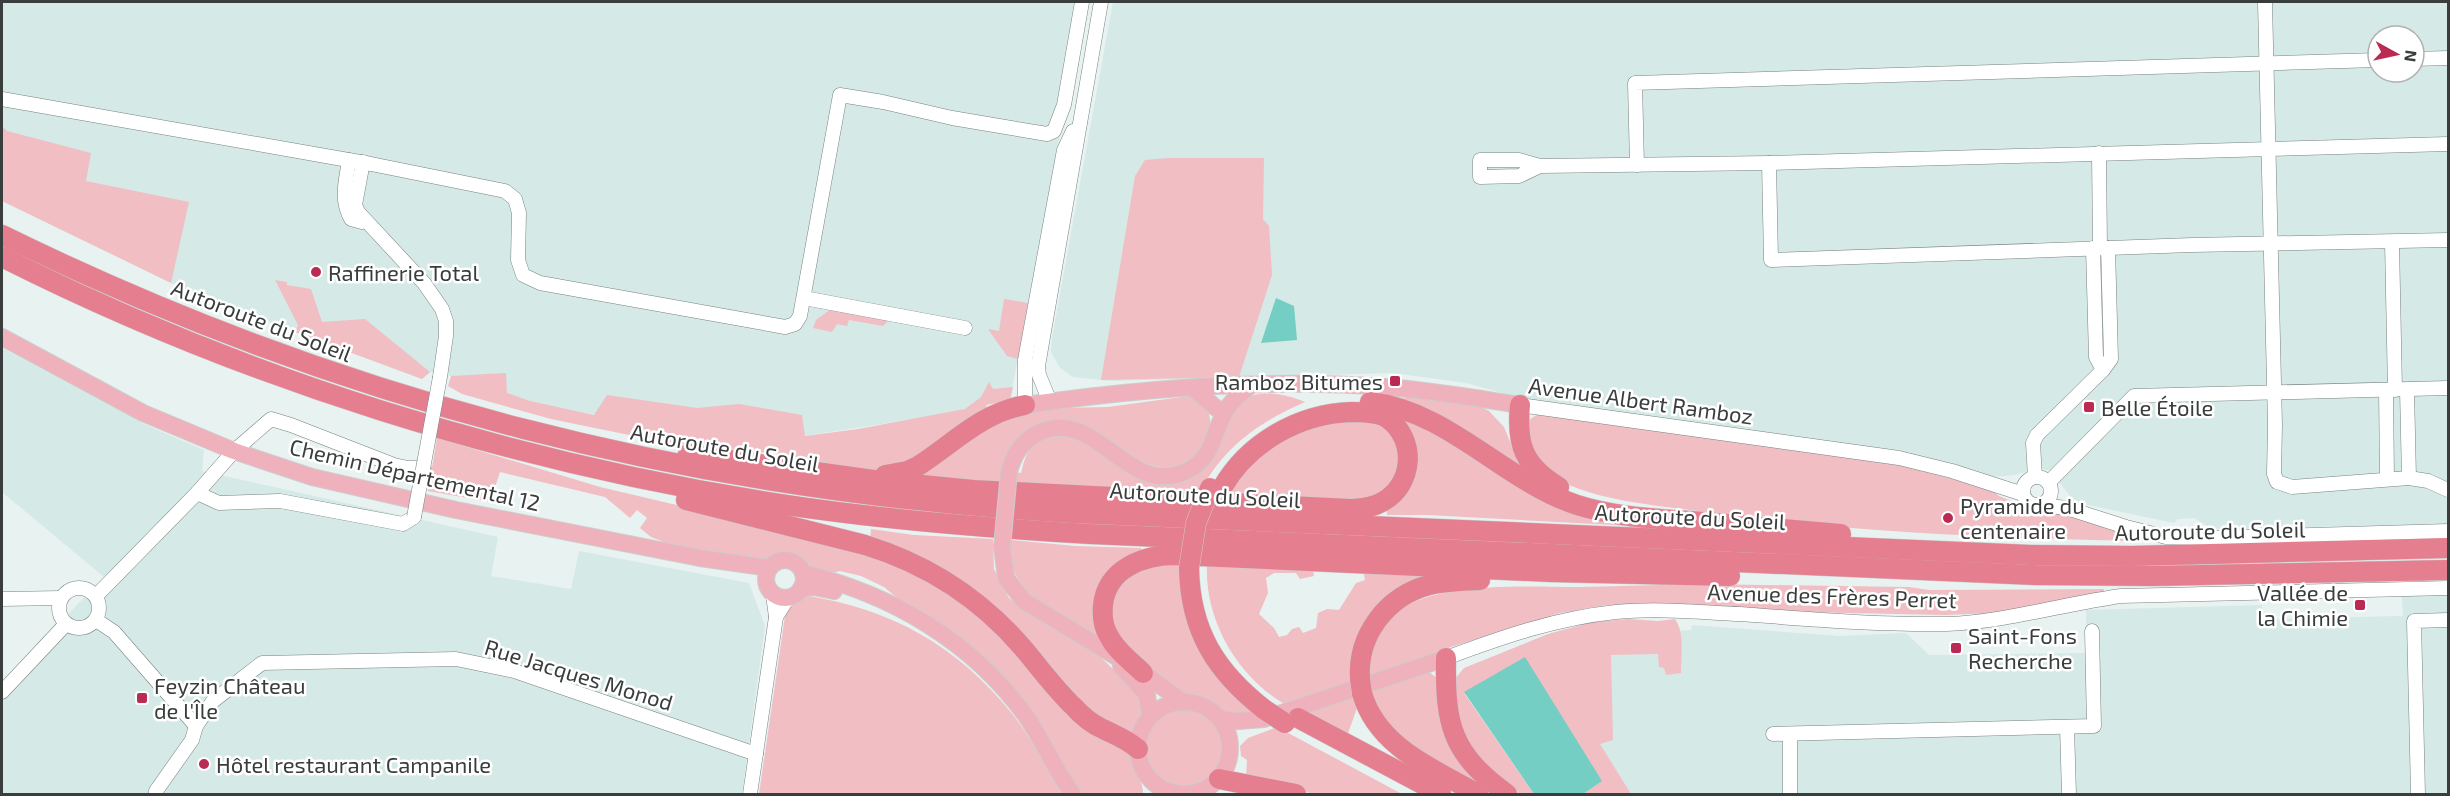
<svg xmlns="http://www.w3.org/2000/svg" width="2450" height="796" viewBox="0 0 2450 796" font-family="'Exo 2',sans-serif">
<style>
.built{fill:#d5e9e6;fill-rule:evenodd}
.green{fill:#f1bec4}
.water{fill:#74cec4}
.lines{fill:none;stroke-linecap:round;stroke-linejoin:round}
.minor-casing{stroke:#788280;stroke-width:15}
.major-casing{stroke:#cccdcc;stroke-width:18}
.highway-casing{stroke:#cccdcc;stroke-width:21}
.minor{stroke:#fff;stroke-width:14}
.major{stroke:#efb2bc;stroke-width:16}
.highway{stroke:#e57f90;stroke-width:20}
.minor-bridge-casing{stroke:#788280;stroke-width:15;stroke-linecap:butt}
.major-bridge-casing{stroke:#cccdcc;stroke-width:18;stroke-linecap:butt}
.highway-bridge-casing{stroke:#cccdcc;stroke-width:21;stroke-linecap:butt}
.minor-bridge{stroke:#fff;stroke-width:14}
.major-bridge{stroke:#efb2bc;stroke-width:16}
.highway-bridge{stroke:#e57f90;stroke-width:20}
.poi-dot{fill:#ba2a52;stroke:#fff;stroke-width:2}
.labels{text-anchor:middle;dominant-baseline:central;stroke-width:5;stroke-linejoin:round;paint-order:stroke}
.poi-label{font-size:22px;fill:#393d3c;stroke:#fff;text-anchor:start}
.street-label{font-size:22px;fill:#393d3c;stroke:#fff}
</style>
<rect width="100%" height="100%" fill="#e8f2f1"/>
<!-- built -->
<g class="built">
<path d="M2,2H1088L1069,105L1058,143L1010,400L939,415L804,436L626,420L501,398L458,389L451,376L430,372L422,379L196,295L2,201Z"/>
<path d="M1113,2H2448V524L2213,529L2194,518L2178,519L2174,523L2079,503L2069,495L2051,471L2039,468L2015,475L1991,477L1931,459L1520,398L1466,383L1393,373L1112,381L1073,377L1060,368L1051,352L1052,338ZM2378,36H2414V72H2378Z"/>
<path d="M2,348L144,424L204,450L202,471L498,537L491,576L571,589L579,551L749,583L765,626L742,794H2V683L104,577L2,492Z"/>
<path d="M2448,595V794H1625L1600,744L1611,655L1672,631L1691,630L1692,625L1840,636L1906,633L1929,655L2086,653V610L2262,605L2263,619L2403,616L2402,596Z"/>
</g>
<!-- green -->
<g class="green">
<path d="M2,126L7,131L91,153L86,181L189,202L171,283L2,201Z"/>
<path d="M1168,158H1264L1263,219L1269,226L1272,275L1239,377L1101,380L1135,176L1145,160Z"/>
<path d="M275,280L287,282V285L311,289L322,322L365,319L430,372L422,379L295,332L298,325Z"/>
<path d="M1004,299L1028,303L1018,359L1007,356L988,329L999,331Z"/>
<path d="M831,309L890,319L883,326L849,320L847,326L837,324L832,332L813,328L816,320Z"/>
<path d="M506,373L507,393L530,401L594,415L607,395L697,408L739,404L802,415L805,436L858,429L965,409L981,397L989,382L993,389L1013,387L1010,400L986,405L993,423L1028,413L1060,408L1108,407L1189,396C1196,399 1203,402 1207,409C1218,431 1200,463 1177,467C1124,476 1095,401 1038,427C1015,437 1010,449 1002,470L1021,473C1023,465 1025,455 1031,448C1042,435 1067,433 1083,440C1094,445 1105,457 1116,465C1147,488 1183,489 1210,459C1224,444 1227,419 1236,401C1262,390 1279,392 1305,402C1257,423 1223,447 1198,495C1103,492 1008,489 914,479L902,469L872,471L770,453L668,443L551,419L462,394L448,386L451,376Z"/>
<path d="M1408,396L1478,405L1489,411L1504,427L1517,459L1530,477L1652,527L1428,515H1387V508L1407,491L1395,417L1398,398L1403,399Z"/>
<path d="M1538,414L1905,466L1992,490L1999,496L2011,501L2018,510L2029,516L2060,512L2138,536L2137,541C1990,538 1844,532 1698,511C1653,505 1587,500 1549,474C1532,462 1529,447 1525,428L1529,420Z"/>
<path d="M1367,419C1371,421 1377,422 1381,425C1407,442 1403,484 1376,497C1371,500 1363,500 1357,500L1225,498C1231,488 1237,475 1245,467C1280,432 1320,422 1367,419Z"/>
<path d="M437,438L600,487L796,533L917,572L969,604L1128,751C1133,766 1143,779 1143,794H1081L1024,704L884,587L861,576L840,571L825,575L807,568L797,558L785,555L766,563L669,544L651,537L640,528L647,518L637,510L630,518L605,497L500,472L490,502L428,491Z"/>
<path d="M871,529L914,535L993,539L994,569L1009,598L1041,621L1100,657L1133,687L1140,698L1142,710L1131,735L1102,723L995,613L870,540Z"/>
<path d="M1011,540L1075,546L1141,548V555L1095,615L1097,635L1032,599L1010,567Z"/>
<path d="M1180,561L1185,603L1256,713L1226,717C1210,699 1203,701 1182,694C1168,689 1119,645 1112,631C1108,623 1109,608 1109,599L1140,566Z"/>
<path d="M1207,562L1313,570L1314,576L1300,579L1296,573H1274L1266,578L1268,593L1259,614L1274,628L1279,637L1287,635L1292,629L1299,627L1303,633L1316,628L1318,613L1327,609L1339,610L1356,583L1365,580L1364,574L1360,571L1461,573L1399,589L1352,687L1357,708L1346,739C1323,726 1300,714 1278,700C1233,670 1204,616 1207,562Z"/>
<path d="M1700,584L1909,587L1929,590L2104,589V593L1996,613L1945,615L1756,611L1660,604L1607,605L1560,613L1448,648L1370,678C1369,656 1374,632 1391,616C1430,580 1531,587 1581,587C1621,586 1661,585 1700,584Z"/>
<path d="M803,595C892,609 957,645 1014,716C1032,739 1046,769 1062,794H759L785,616L791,603Z"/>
<path d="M1628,619L1658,621L1675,619C1685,633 1681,656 1681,673L1666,675L1664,668L1659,667L1658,654L1611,655L1613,740L1600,744L1631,794H1583L1601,781L1464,693L1534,794H1519L1484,766L1468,745L1456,719L1453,681L1464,668L1548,634L1592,622Z"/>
<path d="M1429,672L1438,679L1440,687L1495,794L1416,750L1379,714L1371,692Z"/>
<circle cx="1184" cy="747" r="39"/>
<path d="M1277,727L1402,794H1314L1246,777L1247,760L1241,756L1240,746L1248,738Z"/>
</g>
<!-- water -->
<g class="water">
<path d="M1276,298L1294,306L1297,340L1261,343Z"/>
<path d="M1525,657L1602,781L1583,794H1534L1464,692Z"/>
</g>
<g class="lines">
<defs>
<g id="minor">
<path d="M2265,2L2275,425L2274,474L2277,482L2292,487L2409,478L2428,481L2448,490"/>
<path d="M2414,59L2448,58"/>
<path d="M2,99L371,164L505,191L515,199L519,213L518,260L523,275L540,283L785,327L795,324L800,316L840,95L883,102L952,118L1047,134L1054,131L1064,105L1082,2"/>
<path d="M2099,153L2100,248"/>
<path d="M349,160C346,181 340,199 351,219L362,222"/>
<path d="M363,162L355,205L358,212L424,283L442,309L446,321V336L440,377"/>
<path d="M1769,163L1771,260L2192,245L2448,240"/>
<path d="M1637,165L1635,83L2378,60"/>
<path d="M1540,166L1519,176L1480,177V160H1519L1540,166L1769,163L2448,144"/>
<path d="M2392,242L2395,390"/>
<path d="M2093,248L2096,357L2103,370"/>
<path d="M804,298L965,328"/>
<path d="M2386,390L2387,479"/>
<path d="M2407,390L2409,478"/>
<path d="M1050,402L1039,375L1038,366L1101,2"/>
<path d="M1025,405V360L1064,150L1073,131"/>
<path d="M1520,405L1899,458L1952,471L2023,494"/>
<circle cx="2037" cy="491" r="14"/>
<path d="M2035,477L2033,443L2037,435L2103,370L2111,359L2108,248"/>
<path d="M2049,482L2134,396L2448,388"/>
<path d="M197,493L219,503L280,501L403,524L414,517"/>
<path d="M2041,505L2067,508L2126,527L2166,537L2212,538L2448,531"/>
<circle cx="79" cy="608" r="20"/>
<path d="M96,596L197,493L234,451L271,419L291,425L394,465L408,468H424"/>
<path d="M2,599L61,598"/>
<path d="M776,617L788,598"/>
<path d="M96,620L114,632L196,726L192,740L156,791V794"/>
<path d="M1446,658C1502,637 1557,618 1616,612C1657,608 1698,612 1739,614C1808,619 1877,625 1947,624C2005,622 2063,604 2121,596L2448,588"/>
<path d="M2,692L66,624"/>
<path d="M196,726L213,701L262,663L456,659L514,671L756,754"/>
<path d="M2067,727L2069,794"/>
<path d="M1773,734L2094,726L2092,631"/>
<path d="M1790,734V794"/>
<path d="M750,794L776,617L773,595"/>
<path d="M2418,794L2414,621L2448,620"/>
</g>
<g id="major">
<path d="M2,337L143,413L234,451L312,477L456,510L700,558L769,568"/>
<path d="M1193,388L1216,408"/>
<path d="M1025,405C1143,388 1265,378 1384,387C1430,390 1475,398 1520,405"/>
<path d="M1009,472C1013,456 1022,441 1038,433C1095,406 1123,491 1179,474C1216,462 1210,434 1228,407C1233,399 1243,392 1251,385"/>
<path d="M1002,547L1006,578L1024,601L1143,673L1183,702"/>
<circle cx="785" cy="579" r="19"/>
<path d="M803,573C891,594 972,641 1026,716C1043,741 1055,770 1073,794"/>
<path d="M801,588L814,587L834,591"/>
<path d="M1121,666L1147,695L1150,717"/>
<circle cx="1184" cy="748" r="46"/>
<path d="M1220,719L1238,721L1264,719L1446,658"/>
</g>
<g id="highway">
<path d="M2,235C342,402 695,492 1073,513L2031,555L2132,556L2448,548"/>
<path d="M2,257C244,379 511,462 780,504C883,520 987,528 1091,534L2035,575L2153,576L2448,570"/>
<path d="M1370,402C1449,411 1504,481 1577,505C1618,518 1661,519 1704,522C1749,526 1795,530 1841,534"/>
<path d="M1520,405C1516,445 1524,466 1559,487"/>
<path d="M688,454L881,481L974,490L1351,509C1362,508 1372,508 1382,502C1414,485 1417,439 1387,418C1377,412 1362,412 1351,412C1298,414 1248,443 1222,488"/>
<path d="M885,475L907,471L918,466C954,443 981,413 1025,405"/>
<path d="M686,500L865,545C927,564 981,599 1023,648C1040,668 1055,689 1074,707C1082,716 1092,724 1103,729C1115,735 1128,740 1138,749"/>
<path d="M1189,568C1190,631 1216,672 1265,710"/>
<path d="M1446,658C1445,725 1451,753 1507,794"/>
<path d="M1143,673C1132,662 1116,651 1109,636C1103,627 1102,616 1103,605C1107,568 1144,555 1176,555L1550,572L1730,576"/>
<path d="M1360,679C1357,635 1387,596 1429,585C1445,581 1463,581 1480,580"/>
<path d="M1362,693C1377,747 1434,769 1478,794"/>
<path d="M1298,718L1441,794"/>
<path d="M1219,779L1296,794"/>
</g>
</defs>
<!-- minor casing -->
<use href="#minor" class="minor-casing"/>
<!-- major casing -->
<use href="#major" class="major-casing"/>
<!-- highway casing -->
<use href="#highway" class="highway-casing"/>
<!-- minor -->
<use href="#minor" class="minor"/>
<!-- major -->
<use href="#major" class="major"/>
<!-- highway -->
<use href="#highway" class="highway"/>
<defs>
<path id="minor-bridge" d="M414,517L440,377"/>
<path id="major-bridge" d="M1002,547L1009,472"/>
<g id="highway-bridge">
<path d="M1189,568L1196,523L1210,488"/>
<path d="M1360,679L1362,693"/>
<path d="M1265,710L1285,723"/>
</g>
</defs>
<!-- minor-bridge casing -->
<use href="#minor-bridge" class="minor-bridge-casing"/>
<!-- major-bridge casing -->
<use href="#major-bridge" class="major-bridge-casing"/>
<!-- highway-bridge casing -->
<use href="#highway-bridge" class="highway-bridge-casing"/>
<!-- minor-bridge -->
<use href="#minor-bridge" class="minor-bridge"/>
<!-- major-bridge -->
<use href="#major-bridge" class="major-bridge"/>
<!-- highway-bridge -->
<use href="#highway-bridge" class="highway-bridge"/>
</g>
<!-- markers -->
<g class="poi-dot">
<circle cx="316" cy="272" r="6"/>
<rect x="1389" y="375" width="12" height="12" rx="3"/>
<rect x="2083" y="401" width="12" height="12" rx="3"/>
<circle cx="1948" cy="518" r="6"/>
<rect x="2354" y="599" width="12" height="12" rx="3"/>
<rect x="1950" y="642" width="12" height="12" rx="3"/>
<rect x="136" y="692" width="12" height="12" rx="3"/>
<circle cx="204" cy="764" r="6"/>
</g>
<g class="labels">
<!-- poi labels -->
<g class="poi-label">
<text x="328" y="272">Raffinerie Total</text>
<text x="1383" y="381" text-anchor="end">Ramboz Bitumes</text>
<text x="2101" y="407">Belle Étoile</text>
<text x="1960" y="505">Pyramide du<tspan x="1960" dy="25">centenaire</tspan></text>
<text x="2348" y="592" text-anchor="end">Vallée de<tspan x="2348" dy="25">la Chimie</tspan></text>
<text x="1968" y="635">Saint-Fons<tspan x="1968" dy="25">Recherche</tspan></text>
<text x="154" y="685">Feyzin Château<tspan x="154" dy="25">de l'Île</tspan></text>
<text x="216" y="764">Hôtel restaurant Campanile</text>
</g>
<!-- street labels -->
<g class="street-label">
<text transform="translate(262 320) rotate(21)">Autoroute du Soleil</text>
<text transform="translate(1641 400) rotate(8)">Avenue Albert Ramboz</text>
<text transform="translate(725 447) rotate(10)">Autoroute du Soleil</text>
<text transform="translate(415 474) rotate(13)">Chemin Départemental 12</text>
<text transform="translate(1205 494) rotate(3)">Autoroute du Soleil</text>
<text transform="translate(1690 516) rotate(3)">Autoroute du Soleil</text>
<text transform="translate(2210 530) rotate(-1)">Autoroute du Soleil</text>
<text transform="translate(1832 595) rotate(2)">Avenue des Frères Perret</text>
<text transform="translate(579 674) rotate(17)">Rue Jacques Monod</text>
</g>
</g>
<!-- border -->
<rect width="2450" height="796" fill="none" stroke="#393d3c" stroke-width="6"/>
<!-- north arrow -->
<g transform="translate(2396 54) rotate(98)"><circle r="28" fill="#ffffff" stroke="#b0b1b1" stroke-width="1.5"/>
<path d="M0-4.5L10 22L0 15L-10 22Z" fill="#ba2a52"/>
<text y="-9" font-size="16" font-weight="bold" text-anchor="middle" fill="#393d3c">N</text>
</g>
</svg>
